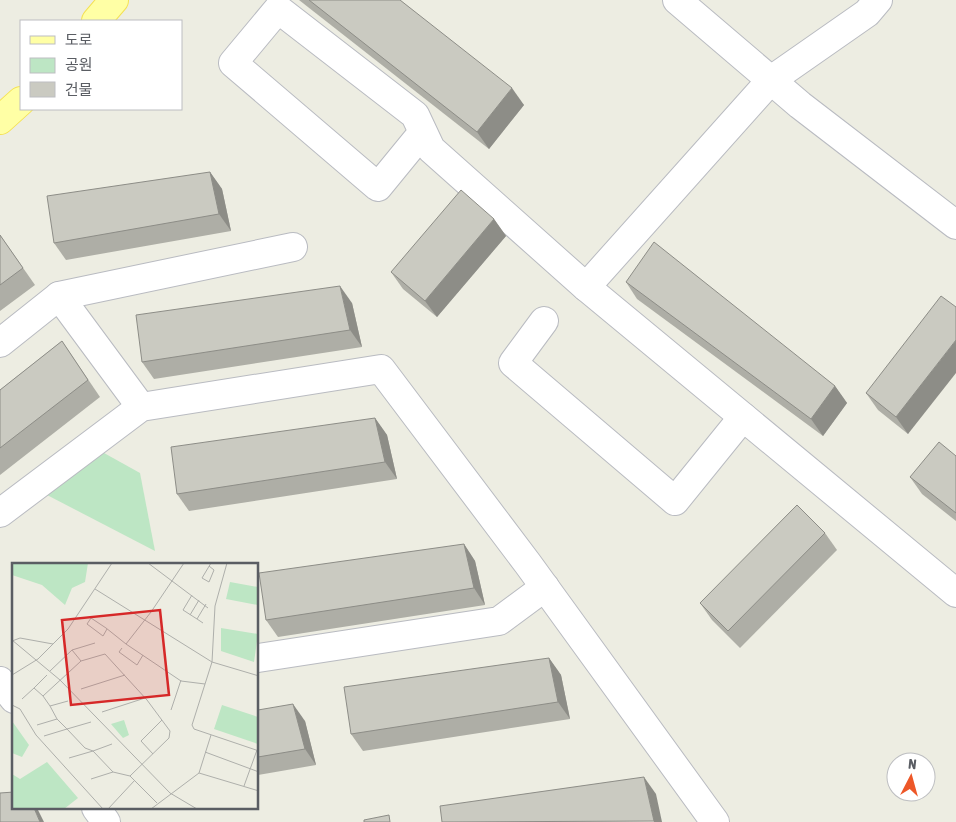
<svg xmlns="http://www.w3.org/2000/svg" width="956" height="822" viewBox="0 0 956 822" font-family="'Asap Condensed','Noto Sans KR',sans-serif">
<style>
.green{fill:#bde6c4}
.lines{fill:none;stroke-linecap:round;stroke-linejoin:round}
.minor-casing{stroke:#b9bbc1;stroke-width:30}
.major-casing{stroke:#f5e253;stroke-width:30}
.minor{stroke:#fff;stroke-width:28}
.major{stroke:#ffffa5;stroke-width:28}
.wall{fill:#aeaea6}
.shaded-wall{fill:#8d8d87}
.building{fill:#cacac1;stroke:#8d8d87}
.inset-road{fill:none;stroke:#aeafab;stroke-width:1}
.view{fill:#d62828;fill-opacity:0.15;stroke:#d62828;stroke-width:2.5}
.inset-edge{fill:none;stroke:#5a5d63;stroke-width:2.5}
</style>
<rect width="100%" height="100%" fill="#edede2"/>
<!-- green -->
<path class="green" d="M104,453L140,473L155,551L47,495Z"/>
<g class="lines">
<defs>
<g id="minor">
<path d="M677,0L800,105L956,225"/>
<path d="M423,132L378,187L233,63L278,9L415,115L431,149L586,287L956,593"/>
<path d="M586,287L771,80L867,13L878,0"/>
<path d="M59,296L293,247"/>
<path d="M544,321L513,363L675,501L743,417"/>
<path d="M0,343L59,296L141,407"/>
<path d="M0,513L141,407L381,369L528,564L715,822"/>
<path d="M258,658L499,621L545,587"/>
<path d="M0,681L14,699"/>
<path d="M96,808L106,822"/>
</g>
<g id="major">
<path d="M96,21L114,0"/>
<path d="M0,120L21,101"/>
</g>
</defs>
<!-- minor casing -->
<use href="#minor" class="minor-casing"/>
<!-- major casing -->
<use href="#major" class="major-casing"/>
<!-- minor -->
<use href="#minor" class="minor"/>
<!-- major -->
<use href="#major" class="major"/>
</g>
<!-- wall -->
<g class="wall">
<path d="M299,0H400L524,105L489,149Z"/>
<path d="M210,172L222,189L231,231L66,260L54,243Z"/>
<path d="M494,219L506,236L437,317L403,289L391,272Z"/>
<path d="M0,235L35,285L0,311Z"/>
<path d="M626,282L835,386L847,403L823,436L637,299Z"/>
<path d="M352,303L362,347L154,379L142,362Z"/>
<path d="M956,307L908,434L878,410L866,393Z"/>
<path d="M62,341L100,397L0,475V390Z"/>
<path d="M375,418L387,435L397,479L189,511L177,494Z"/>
<path d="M956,456V521L922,494L910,477Z"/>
<path d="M825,533L837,550L740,648L712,620L700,603Z"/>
<path d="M464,544L475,561L485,605L278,637L266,620Z"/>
<path d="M549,658L561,675L570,719L363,751L351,734Z"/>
<path d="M258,710L305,721L316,765L258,775Z"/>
</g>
<!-- shaded-wall -->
<g class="shaded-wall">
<path d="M512,88L524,105L489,149L477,132Z"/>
<path d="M210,172L222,189L231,231L219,214Z"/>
<path d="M494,219L506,236L437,317L425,301Z"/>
<path d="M340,286L352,303L362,347L350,330Z"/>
<path d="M956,340V373L908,434L896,417Z"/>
<path d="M835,386L847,403L823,436L811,419Z"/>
<path d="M375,418L387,435L397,479L385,462Z"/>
<path d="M464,544L475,561L485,605L474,588Z"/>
<path d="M549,658L561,675L570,719L558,702Z"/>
<path d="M293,704L305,721L316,765L305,749Z"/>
<path d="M644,777L656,794L662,822H654Z"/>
<path d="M34,808H37L44,822H40Z"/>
</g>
<!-- building -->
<g class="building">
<path d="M309,0H400L512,88L477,132Z"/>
<path d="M210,172L219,214L54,243L47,196Z"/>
<path d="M461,190L494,219L425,301L391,272Z"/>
<path d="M0,235L23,268L0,285Z"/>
<path d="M654,242L835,386L811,419L626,282Z"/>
<path d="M340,286L350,330L142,362L136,315Z"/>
<path d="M941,296L956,307V340L896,417L866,393Z"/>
<path d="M62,341L88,380L0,448V390Z"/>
<path d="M375,418L385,462L177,494L171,447Z"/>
<path d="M939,442L956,456V513L910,477Z"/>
<path d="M797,505L825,533L728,631L700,603Z"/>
<path d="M464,544L474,588L266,620L259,573Z"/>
<path d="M549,658L558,702L351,734L344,687Z"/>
<path d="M293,704L305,749L258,757V710Z"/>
<path d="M644,777L654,821L442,822L440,806Z"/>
<path d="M14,792V808H34L40,822H0V793Z"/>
<path d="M389,815L390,822H364V820Z"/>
</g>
<!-- overview -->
<g transform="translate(12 563)">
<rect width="246" height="246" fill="#edede2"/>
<path d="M0,0H76L73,19L60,25L53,42L30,22L0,12ZM218,19L246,24V42L214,36ZM209,65L246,71L242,99L209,88ZM210,142L246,154V181L202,166ZM112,157L117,172L111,175L99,161ZM0,158L17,182L10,194L0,190ZM35,199L66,235L52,246H0V211L8,216Z" fill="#bde6c4"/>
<path class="inset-road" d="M136,0L196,45M215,0L203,43L200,99L180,162L182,166L247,188M197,3L202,7L197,19L190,15L199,0M83,26L200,99L247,113M180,32L171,47L185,56M178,52L187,37M191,60L185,56L194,41M95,66L91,73L75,61L79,55L94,65L114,81L169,118L193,121M0,77L48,117L158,230L185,246M0,78L8,75L41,81M114,81L139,49L172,0M110,85L107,89L125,102L131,92M60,87L83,80M38,108L60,87L69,98M0,112L26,96L56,66L100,0M69,126L113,112M31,133L22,125L35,112M10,136L22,125M0,142L8,146L24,172L91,246M38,143L31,133L69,98L93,91L135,137L158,168L157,175L118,213L145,240M159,147L169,117M90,149L133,135M45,156L38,143L56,138M79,159L55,166L73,185L81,188M25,162L45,156L55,166L32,173M100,181L81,188L101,209M193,189L247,209M141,191L129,178L150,157M57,195L81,188M187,210L199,172M79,216L101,209L118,213M232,223L245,187M96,246L123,217M139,246L187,210L247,228"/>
<path class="view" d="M148,47L157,132L59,142L50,57Z"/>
<rect width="246" height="246" class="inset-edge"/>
</g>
<!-- legend -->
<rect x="20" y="20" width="162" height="90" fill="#ffffff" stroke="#bdbec1"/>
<rect x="30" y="36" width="25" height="8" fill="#ffffa5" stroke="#bdbec1"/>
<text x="65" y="45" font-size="15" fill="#5a5d63">도로</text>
<rect x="30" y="58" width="25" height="15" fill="#bde6c4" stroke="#bdbec1"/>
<text x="65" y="70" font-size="15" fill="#5a5d63">공원</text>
<rect x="30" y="82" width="25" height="15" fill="#cacac1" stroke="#bdbec1"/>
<text x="65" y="95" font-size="15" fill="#5a5d63">건물</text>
<!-- north arrow -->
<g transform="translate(911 777) rotate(6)"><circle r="24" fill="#ffffff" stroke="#bdbec1"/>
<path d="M0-4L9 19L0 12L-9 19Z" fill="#ed5728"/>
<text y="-8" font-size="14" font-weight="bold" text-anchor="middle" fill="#5a5d63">N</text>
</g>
</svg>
